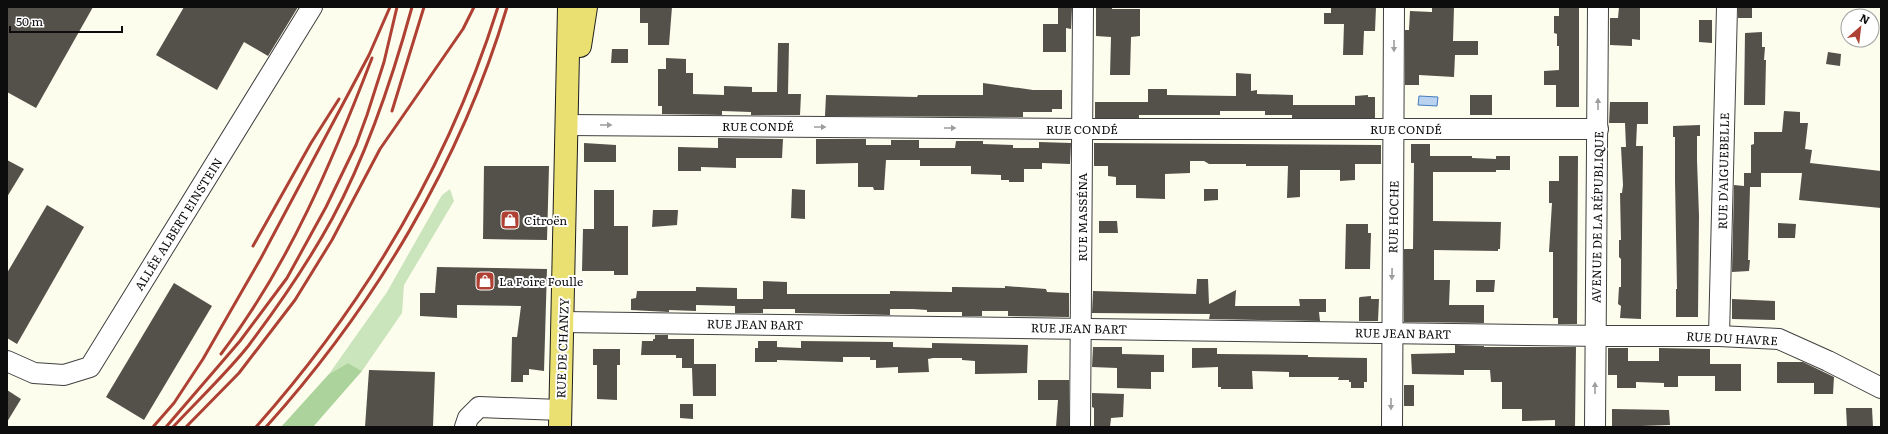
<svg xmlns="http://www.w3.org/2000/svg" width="1888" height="434" viewBox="0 0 1888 434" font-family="Literata,serif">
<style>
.green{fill:#cae4bb}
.forest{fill:#acd39c}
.water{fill:#b8d2ef;stroke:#477cbf}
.building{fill:#54504a}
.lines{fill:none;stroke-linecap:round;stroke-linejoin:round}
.minor-casing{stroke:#404040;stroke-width:22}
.major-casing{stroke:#1e1e1e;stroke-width:24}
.minor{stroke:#fff;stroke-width:20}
.major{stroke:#eae071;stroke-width:22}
.rail{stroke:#ae4133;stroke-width:3}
.oneway{fill:#9e9e9e}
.labels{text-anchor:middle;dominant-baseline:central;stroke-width:4;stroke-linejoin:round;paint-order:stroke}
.street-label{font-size:12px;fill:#0d0d0d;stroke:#fff}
.poi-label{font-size:12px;fill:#0d0d0d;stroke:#fff;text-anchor:start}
</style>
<rect width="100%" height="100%" fill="#fdfdee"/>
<!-- green -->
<path class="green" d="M450,189L454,201L404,285L402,313L362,371L348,363L329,374L387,292L442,195Z"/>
<!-- forest -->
<path class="forest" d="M348,363L362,371L313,427H281L329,374Z"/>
<!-- water -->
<path class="water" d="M1419,96L1438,97L1437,106L1418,105Z"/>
<!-- building -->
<g class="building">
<path d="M7,7H93L36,108L7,92Z"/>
<path d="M184,7H298L268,56L244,42L217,90L156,55Z"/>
<path d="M640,7H672L669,45H648V23H640Z"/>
<path d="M1058,7L1072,8L1071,29L1066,28V52H1043V24H1058Z"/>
<path d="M1096,7H1112V9H1140V36L1131,37L1130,75H1110L1111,37L1096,36Z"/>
<path d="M1376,7L1375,31H1364L1363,55H1343L1344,24H1324V13H1331V8Z"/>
<path d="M1432,7H1454L1453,41H1478V55H1455L1454,77L1419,75V85H1405V30H1409L1410,11L1432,12Z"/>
<path d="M1559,7H1579V107H1556V85H1544V71L1559,70V46H1557V34L1554,33V16H1559Z"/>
<path d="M1619,7H1640V40L1632,39V46L1610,45V18H1618Z"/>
<rect x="1738" y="7" width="14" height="11"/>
<path d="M1699,20H1712V43L1699,42Z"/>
<path d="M1762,32V47H1765L1764,60H1766L1765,105H1744L1745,33Z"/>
<path d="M778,43H789L788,94H801L800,115H751V112L722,111V115L662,114V106H658V69H666V58L686,59V73H693V94L724,95V86L752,87V92H777Z"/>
<path d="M612,49H628V63H611Z"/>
<path d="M1828,52L1841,54L1840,66L1826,64Z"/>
<path d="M1236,73L1251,74V91L1257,90V94L1293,95V105H1355V96L1368,95V97H1375V118H1292V115H1265V111H1220V115H1139V118H1095V102H1148V89H1167V95L1236,96Z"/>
<path d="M983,83L1033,90H1062V109H1052V112H1023V117L825,116L826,95L917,97L918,95H983Z"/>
<rect x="1470" y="95" width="22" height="20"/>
<path d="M1610,102H1648V124H1637L1636,146H1643L1641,319L1620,318L1621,306L1618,304L1619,287H1621V259L1619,257V240H1621L1620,193H1622L1623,185L1621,147H1626L1625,123H1609Z"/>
<path d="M1784,111L1800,112V123H1808L1805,149L1812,150L1810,163L1881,171V208L1799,200L1802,173H1751V145L1754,144V132H1782Z"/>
<path d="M1700,125V136H1697V160L1699,216L1698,317H1676V289H1677L1675,180V137H1673V126Z"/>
<path d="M718,138L783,139L782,158H736V168L701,167V171H678V147L718,148Z"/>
<path d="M816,139H866V145H891V140H919V148H955L956,141H983V144L1013,145V148H1039V142L1071,143L1070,164L1042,163V169H1024V182H1009V180H1001V175L971,174V166H920V160H886L884,190H874L873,187H858V163L816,164Z"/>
<path d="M584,143L616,145V162H584Z"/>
<path d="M1094,143L1381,145V164H1355V180L1340,181V170H1300V197L1287,198L1288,166H1246V164H1209L1204,161H1190V173L1165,174V199L1136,198V185H1116V177L1108,176V166H1094Z"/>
<path d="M1411,144H1430V156H1472V158L1496,159V156H1510V170H1496V172H1433V221L1501,222L1500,249H1498V251L1434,250V280H1450L1449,305H1484V323L1404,322V249H1413L1414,163H1411Z"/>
<path d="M1559,156H1578L1577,324H1558V318H1553V252H1549L1552,203H1549V181H1559Z"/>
<path d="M7,160L24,169L7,197Z"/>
<path d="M484,166H549L547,240L483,239Z"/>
<path d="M1744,173H1761V187H1750L1748,260H1750L1749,271L1732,272L1734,185L1744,186Z"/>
<path d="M792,189L805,190V219L791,218Z"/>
<path d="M1204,189H1218V200L1204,201Z"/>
<path d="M594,190H614V226H628V275H614V271H582L583,229H594Z"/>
<path d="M47,205L84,227L17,344L7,338V273Z"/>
<path d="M653,210H678L677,225L652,227Z"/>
<path d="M1099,221H1117L1118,233H1099Z"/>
<path d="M1778,223L1796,224L1795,238H1778Z"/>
<path d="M1346,224H1368V233H1371L1370,269H1345Z"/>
<path d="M437,267L547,269L544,371L529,369V375H523V382H511L512,337H517L521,306L457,305V318L420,316V293H435Z"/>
<path d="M1197,279H1208L1209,304L1236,290L1235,306H1300L1299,299H1326V312H1319L1320,321L1209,319L1210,314L1092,313L1093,291L1196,294Z"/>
<path d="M1476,280H1495L1494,292H1476Z"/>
<path d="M763,281L787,282V294H890V291L952,292V287H955L1005,288V286L1046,289L1047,292L1069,293V317L1008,316V311H982V316H962V312H927V310L913,309H890V315L795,313V309H763Z"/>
<path d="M174,283L212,306L144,420L106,397Z"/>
<path d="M696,287L737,288V299H763V313H735V306L696,305V311L669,310V312L631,310V299L636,298L637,291H696Z"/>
<path d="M1371,296V299H1379L1378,321H1359V298L1360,297Z"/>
<path d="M1732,299L1775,301V320L1732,319Z"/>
<path d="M655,335H668V339H694V364H716V396H693L692,368H682V358H676V355H641L642,341H653V339H655Z"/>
<path d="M758,341H777V347L801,348V341L893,342V347L932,348V343L1028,345L1027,373L975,374V361L962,360V358H933L928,359L929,372L898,373V367L876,368V360H870V357H843V362L777,360V362H755V348H758Z"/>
<path d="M1455,345L1484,346V347H1576L1575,427H1555V420L1522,421V409H1502V382H1491L1490,370H1464V375L1412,374L1411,354L1455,353Z"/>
<path d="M1093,347H1122V354L1164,355V372H1151V389L1117,388V368L1092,367Z"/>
<path d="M1192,348H1217V354L1308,355V357L1367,358V382H1364V388H1351V382H1349V380H1338L1339,377H1289V372L1252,371L1253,389H1221V387H1218V367L1192,368Z"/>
<path d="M1608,348H1628V361H1659V348L1710,349V364H1741V391H1715V376H1678V387H1664V383L1636,382V388H1617V375H1608Z"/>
<path d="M593,349H620V365H617V400L597,399V365H593Z"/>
<path d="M1777,362H1803L1834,377L1833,394H1814V383H1777Z"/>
<path d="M369,370L435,372L433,427H365Z"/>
<path d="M1038,380H1069V427H1056L1058,400H1038Z"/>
<rect x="1404" y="385" width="10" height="21"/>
<path d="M7,390L21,399L7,422Z"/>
<path d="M1092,393L1124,394L1123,417L1111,418L1110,427H1094V408L1092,407Z"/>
<path d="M680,404H693V419L680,418Z"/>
<path d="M1846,408H1872L1873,427H1847Z"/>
<path d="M1612,409L1669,410L1670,425L1612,427Z"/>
</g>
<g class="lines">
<defs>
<g id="minor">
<path d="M567,125L1081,129H1598"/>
<path d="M563,322L1605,336H1719L1779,339L1828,361L1881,388"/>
<path d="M1719,336L1727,7"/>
<path d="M7,361L34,373L64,375L90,367L312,7"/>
<path d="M465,427L468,418L479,407L560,410"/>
<path d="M1080,427L1083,7"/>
<path d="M1392,427L1394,7"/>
<path d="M1595,427L1598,7"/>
</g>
<g id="major">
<path d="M580,46L586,7"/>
<path d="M560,427L569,7"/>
</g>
</defs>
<!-- minor casing -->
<use href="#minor" class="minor-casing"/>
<!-- major casing -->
<use href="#major" class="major-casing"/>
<!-- minor -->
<use href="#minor" class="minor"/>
<!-- major -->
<use href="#major" class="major"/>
<!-- rail -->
<g class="rail">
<path d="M392,111L424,7"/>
<path d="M253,246L311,143L339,99"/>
<path d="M221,354C289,265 332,162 372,58"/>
<path d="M153,427L174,403L203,359L261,258L369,55L390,7"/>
<path d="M166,427L240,341L287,278L326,207L356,145L367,115L384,62L397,7"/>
<path d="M173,427C197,401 227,373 249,345C279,305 308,263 332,219C368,152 392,80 412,7"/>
<path d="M186,427L239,373L295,300L332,240L380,149L463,29L474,7"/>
<path d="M256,427C366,303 448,166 498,7"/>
<path d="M266,427C374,307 461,162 507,7"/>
</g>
</g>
<!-- one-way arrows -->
<defs><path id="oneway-solid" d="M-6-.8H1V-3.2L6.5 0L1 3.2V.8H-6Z"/></defs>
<g class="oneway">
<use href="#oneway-solid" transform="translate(1394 46) rotate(90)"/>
<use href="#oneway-solid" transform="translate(1598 104) rotate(-90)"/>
<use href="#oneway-solid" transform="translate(606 125)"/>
<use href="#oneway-solid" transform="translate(820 127)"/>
<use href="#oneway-solid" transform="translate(950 128)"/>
<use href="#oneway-solid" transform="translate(1392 274) rotate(91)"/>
<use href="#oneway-solid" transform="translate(1595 388) rotate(-90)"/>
<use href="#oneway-solid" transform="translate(1391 404) rotate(90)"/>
</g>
<!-- icons -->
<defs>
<symbol id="shop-square" viewBox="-11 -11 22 22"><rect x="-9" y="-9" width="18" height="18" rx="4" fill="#ae4133" stroke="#fff"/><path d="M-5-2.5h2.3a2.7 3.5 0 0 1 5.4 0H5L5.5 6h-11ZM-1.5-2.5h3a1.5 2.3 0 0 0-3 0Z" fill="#fff"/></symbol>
</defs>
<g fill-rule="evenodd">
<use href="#shop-square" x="499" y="209" width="22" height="22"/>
<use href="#shop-square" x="474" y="270" width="22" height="22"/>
</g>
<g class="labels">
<!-- street labels -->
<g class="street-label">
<text x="758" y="126">RUE CONDÉ</text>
<text x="1082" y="129">RUE CONDÉ</text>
<text x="1406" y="129">RUE CONDÉ</text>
<text transform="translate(1723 171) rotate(-89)">RUE D'AIGUEBELLE</text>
<text transform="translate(1082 217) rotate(-90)">RUE MASSÉNA</text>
<text transform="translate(1393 217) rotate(-89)">RUE HOCHE</text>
<text transform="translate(1597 217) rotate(-89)">AVENUE DE LA RÉPUBLIQUE</text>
<text transform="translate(178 224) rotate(-58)">ALLÉE ALBERT EINSTEIN</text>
<text transform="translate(755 324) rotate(1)">RUE JEAN BART</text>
<text transform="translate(1079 328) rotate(1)">RUE JEAN BART</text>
<text transform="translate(1403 333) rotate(1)">RUE JEAN BART</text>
<text transform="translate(1732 338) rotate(3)">RUE DU HAVRE</text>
<text transform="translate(562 348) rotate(-88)">RUE DE CHANZY</text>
</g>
<!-- poi labels -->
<g class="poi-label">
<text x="524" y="220">Citroën</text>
<text x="499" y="281">La Foire Foulle</text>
</g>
</g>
<!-- border -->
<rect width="1888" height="434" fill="none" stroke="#0d0d0d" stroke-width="16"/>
<!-- north arrow -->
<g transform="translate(1860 28) rotate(28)"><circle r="19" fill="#ffffff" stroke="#9e9e9e"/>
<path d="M0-3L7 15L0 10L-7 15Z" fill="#ae4133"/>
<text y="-6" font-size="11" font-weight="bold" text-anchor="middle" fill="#0d0d0d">N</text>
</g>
<!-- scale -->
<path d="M10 26v6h112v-6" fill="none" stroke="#0d0d0d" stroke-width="2"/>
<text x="16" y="26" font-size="12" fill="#0d0d0d" stroke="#ffffff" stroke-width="3" paint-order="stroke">50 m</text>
</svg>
